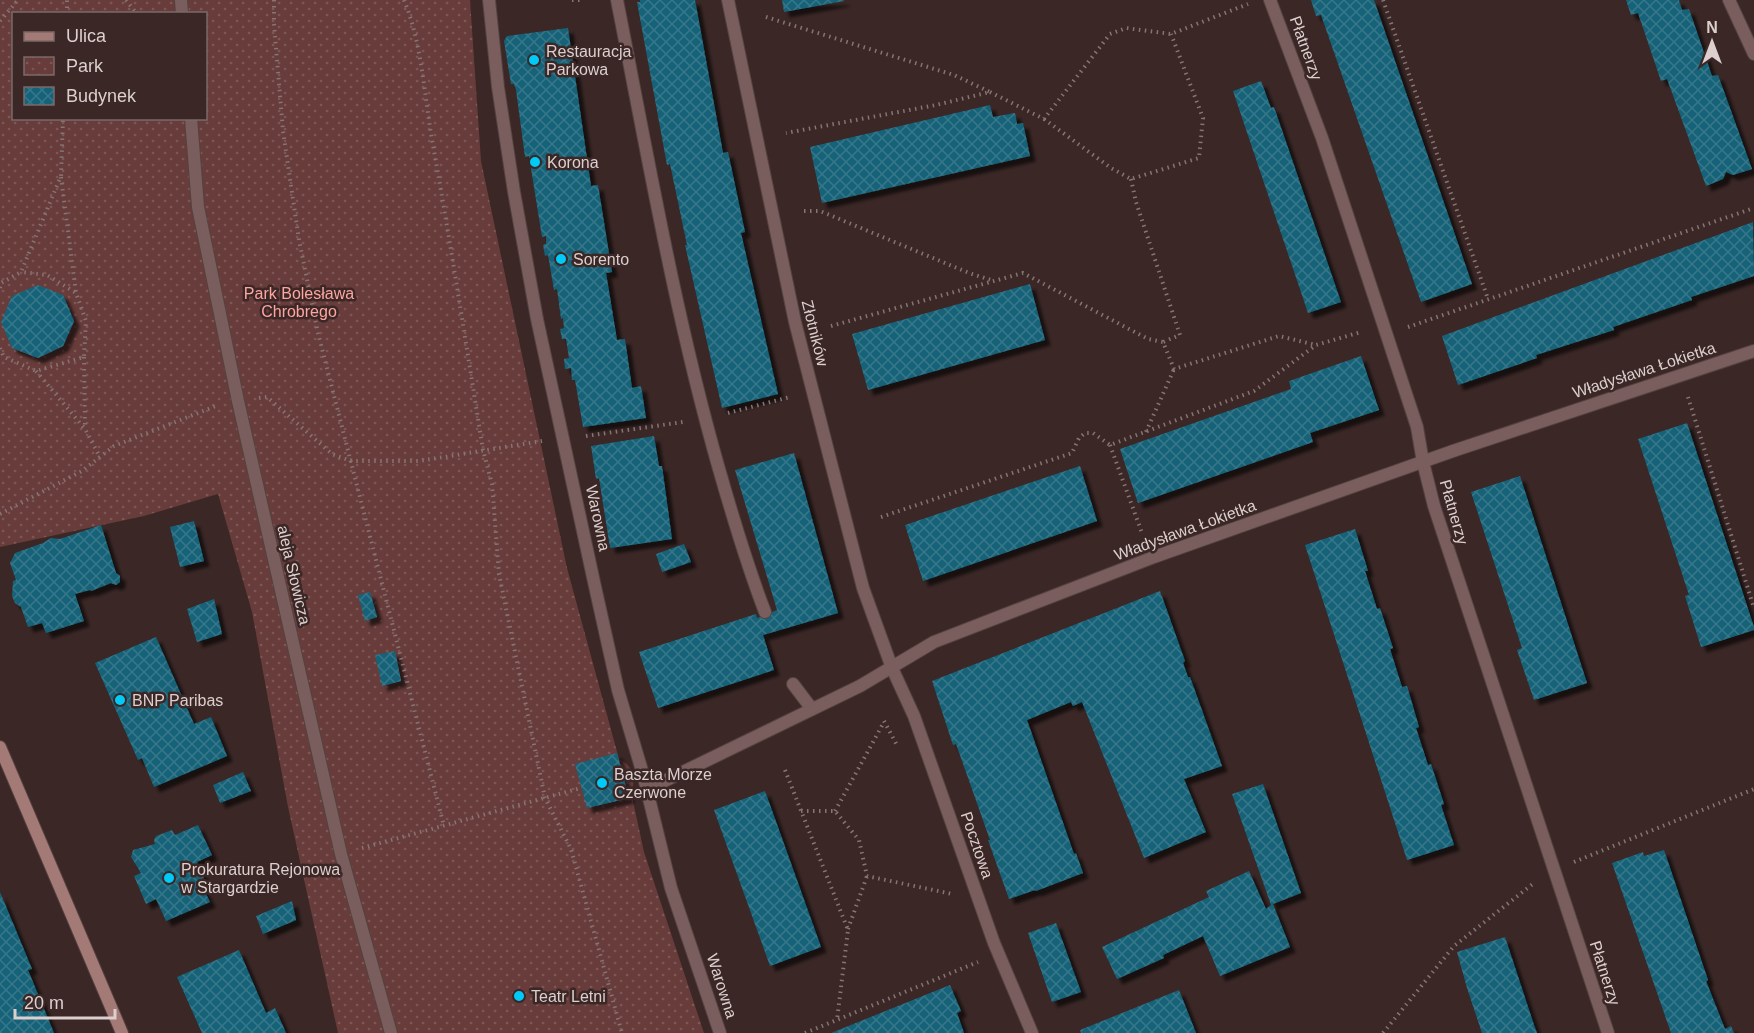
<svg xmlns="http://www.w3.org/2000/svg" width="1754" height="1033" viewBox="0 0 1754 1033" font-family="Arial,sans-serif">
<style>
.park{fill:url(#park-dots);fill-rule:evenodd}
.building{fill:url(#building-cross-hatch);filter:url(#shadow)}
.lines{fill:none;stroke-linecap:round;stroke-linejoin:round}
.service-casing{stroke:#544241;stroke-width:14}
.pedestrian-casing{stroke:#544241;stroke-width:14}
.minor-casing{stroke:#544241;stroke-width:14}
.secondary-casing{stroke:#544241;stroke-width:14}
.path{stroke:#857574;stroke-width:4;stroke-dasharray:1.5 4.5;stroke-linecap:butt}
.service{stroke:#795e5d;stroke-width:12}
.pedestrian{stroke:#795e5d;stroke-width:12}
.minor{stroke:#795e5d;stroke-width:12}
.secondary{stroke:#a47a77;stroke-width:12}
.poi-dot{fill:#00cbf8;stroke:#3a2726;stroke-width:2}
.labels{text-anchor:middle;dominant-baseline:central;stroke-width:5;stroke-linejoin:round;paint-order:stroke}
.street-label{font-size:16px;fill:#dccfce;stroke:#3a2726}
.poi-label{font-size:16px;fill:#dccfce;stroke:#3a2726;text-anchor:start}
.park-label{font-size:16px;fill:#ffa5a0;stroke:#3a2726}
</style>
<defs>
<pattern id="park-dots" width="8" height="8" patternUnits="userSpaceOnUse" patternTransform="scale(1.5)"><rect width="8" height="8" fill="#673c3a"/><path d="M2 2h.1M6 6h.1" fill="none" stroke="#7c5755" stroke-width="1.8" stroke-linecap="round"/></pattern>
<pattern id="building-cross-hatch" width="8" height="8" patternUnits="userSpaceOnUse" patternTransform="scale(1.5)"><rect width="8" height="8" fill="#166278"/><path d="M0 0l8 8M0 8l8-8" fill="none" stroke="#37778a"/></pattern>
<filter id="shadow"><feDropShadow dx="5.5" dy="5.5" stdDeviation="1.5" flood-color="#0009"/></filter>
</defs>
<rect width="100%" height="100%" fill="#3a2726"/>
<!-- park -->
<path class="park" d="M0,0H470L481,161L567,568L619,759C633,766 637,778 631,792L644,852L704,1033H338L288,807L252,612L218,494L144,516L0,547ZM14,14H206V118H14Z"/>
<!-- building -->
<g class="building">
<path d="M640,0H695L723,153L728,152L745,232L741,233L778,394L722,408L685,245H687L670,164L667,165L637,2H640Z"/>
<path d="M782,0H844V1L784,12Z"/>
<path d="M1311,0H1374L1472,284L1421,302L1321,15L1316,16Z"/>
<path d="M1626,0H1679L1682,10L1689,9L1712,76L1718,75L1752,169L1733,175L1726,172L1723,179L1706,186L1667,79L1661,81L1638,13L1631,15Z"/>
<path d="M568,28L591,186L598,185L612,272L606,273L617,340L625,339L632,388L641,386L646,418L583,427L575,380H572L571,368L565,369L564,359L569,358L566,339H562L560,329L564,328L563,318L561,319L557,289L554,290L548,255L545,256L543,245L546,244V236L542,237L529,156L525,157L516,90L514,84H511L504,41L507,36Z"/>
<path d="M1261,81L1271,108L1274,107L1341,302L1308,313L1233,91Z"/>
<path d="M990,105L993,117L1015,113L1017,124L1023,123L1030,156L822,203L810,147Z"/>
<path d="M1753,222L1754,276L1691,297L1692,300L1613,327L1614,330L1536,355L1537,358L1458,385L1442,336Z"/>
<path d="M1030,284L1045,340L868,390L852,334Z"/>
<path d="M38,285L63,295L74,321L63,346L38,358L12,348L1,322L12,296Z"/>
<path d="M1361,356L1379,410L1310,433L1313,442L1138,503L1120,449L1291,389L1289,381Z"/>
<path d="M1687,423L1754,627V630L1701,647L1685,596L1689,595L1638,439Z"/>
<path d="M654,436L659,466H662L672,539L610,548L599,478L596,479L591,446Z"/>
<path d="M794,453L838,613L763,635L774,670L658,708L639,652L756,614L757,618L777,610L735,470Z"/>
<path d="M1080,466L1097,521L923,581L905,525Z"/>
<path d="M1520,476L1587,683L1534,700L1517,650L1522,648L1471,492Z"/>
<path d="M194,521L204,561L180,567L170,527Z"/>
<path d="M101,525L116,573L120,576V582L116,585L111,583L91,591L90,590L75,594L84,621L46,633L42,623L28,627L21,607L15,603L12,596L13,581L16,580L10,563L15,553L43,543L51,538L60,539Z"/>
<path d="M1355,529L1368,571H1365L1377,609L1380,608L1393,648L1390,649L1402,687L1407,686L1419,727L1416,728L1428,765L1431,764L1444,804L1441,805L1454,845L1407,860L1305,545Z"/>
<path d="M684,544L691,562L662,572L656,554Z"/>
<path d="M1160,591L1185,661L1183,663L1188,677H1190L1222,766L1184,779L1206,832L1144,858L1082,702L1073,706L1071,702L1027,720L1074,854L1076,853L1083,873L1036,891L1035,890L1009,899L988,840H990L956,744L953,745L932,681Z"/>
<path d="M370,592L377,617L365,621L358,595Z"/>
<path d="M214,599L222,634L197,642L187,609Z"/>
<path d="M156,637L194,724L211,717L227,756L154,787L142,758L138,760L95,663Z"/>
<path d="M395,651L401,681L382,686L375,655Z"/>
<path d="M617,753L629,798L587,808L575,764Z"/>
<path d="M243,772L251,791L220,803L213,785Z"/>
<path d="M1263,784L1301,893L1273,904L1290,947L1220,976L1203,936L1163,955L1164,958L1117,979L1102,947L1209,897L1206,891L1249,871L1266,909L1271,905L1232,794Z"/>
<path d="M765,791L821,947L770,966L714,810Z"/>
<path d="M198,825L212,855L197,862L204,878L199,880L210,902L166,921L156,899L146,904L134,876L141,873L131,857L133,850L155,844L154,840L156,836L172,830L175,835Z"/>
<path d="M1664,850L1708,980L1706,981L1725,1029L1731,1026L1734,1033H1671L1612,863L1643,852L1644,856Z"/>
<path d="M0,892L32,969L28,970L54,1033H0Z"/>
<path d="M292,901L296,920L263,934L256,916Z"/>
<path d="M1056,923L1081,992L1052,1002L1028,933Z"/>
<path d="M1505,937L1534,1025L1537,1033H1482L1467,988L1457,952Z"/>
<path d="M239,950L266,1013L275,1008L286,1033H202L177,977Z"/>
<path d="M950,985L961,1011L957,1013L964,1033H831Z"/>
<path d="M1179,990L1196,1033H1081L1080,1030Z"/>
</g>
<g class="lines">
<defs>
<g id="service">
<path d="M617,0C648,157 675,315 719,469C733,518 747,565 765,612"/>
<path d="M793,684L812,709"/>
</g>
<g id="pedestrian">
<path d="M181,0L182,14"/>
<path d="M191,118L198,207L238,401L341,854L391,1033"/>
</g>
<g id="minor">
<path d="M489,0L498,87L514,192L537,319L594,582L618,690L643,774L671,888L720,1033"/>
<path d="M728,0L795,322L863,588L892,668L914,716L994,943L1032,1033"/>
<path d="M1270,0L1322,138L1417,427L1423,462L1434,506L1608,1033"/>
<path d="M1729,0L1754,54"/>
<path d="M648,789L860,686L934,642L1154,557L1453,451L1754,351"/>
</g>
<path id="secondary" d="M0,747L122,1033"/>
</defs>
<!-- service casing -->
<use href="#service" class="service-casing"/>
<!-- pedestrian casing -->
<use href="#pedestrian" class="pedestrian-casing"/>
<!-- minor casing -->
<use href="#minor" class="minor-casing"/>
<!-- secondary casing -->
<use href="#secondary" class="secondary-casing"/>
<!-- path -->
<g class="path">
<path d="M126,0L137,14"/>
<path d="M274,0V24L283,131L299,240L318,333L444,826"/>
<path d="M404,0C421,41 424,90 431,134C450,239 466,344 483,450L492,484L499,574L545,798L571,849L622,1033"/>
<path d="M572,0H584"/>
<path d="M1383,0L1488,299"/>
<path d="M67,14V0"/>
<path d="M766,17L954,75L990,92L936,105L786,133"/>
<path d="M0,21L18,0"/>
<path d="M990,92L1044,119L1110,34L1126,28L1171,34L1248,4"/>
<path d="M1044,119L1111,168L1131,179L1199,158L1203,118L1171,34"/>
<path d="M61,177L76,293"/>
<path d="M1131,179L1136,202L1180,335L1163,342"/>
<path d="M804,211H820L969,273L991,280"/>
<path d="M0,288L1,283L21,272L61,176L63,118"/>
<path d="M831,326L1023,273L1148,339L1163,342L1174,369L1279,336L1316,345"/>
<path d="M1408,327L1754,208"/>
<path d="M0,348L4,357L36,371L84,357L86,321L76,293L47,275L21,272"/>
<path d="M84,357L85,428"/>
<path d="M36,371L85,429L100,457"/>
<path d="M1688,397L1754,608"/>
<path d="M259,398L267,397L332,454L351,461H419L542,441"/>
<path d="M728,413L790,397"/>
<path d="M1146,432L1174,369"/>
<path d="M586,436L683,422"/>
<path d="M1110,445L1142,533"/>
<path d="M0,514L82,471L114,446L216,406"/>
<path d="M881,517L1072,453L1079,438L1085,433H1093L1110,445L1254,391L1316,345L1361,332"/>
<path d="M884,721L898,747"/>
<path d="M785,770L848,930L837,1020"/>
<path d="M801,811H835L859,840L867,876L952,894"/>
<path d="M835,811L884,722"/>
<path d="M362,848L581,788"/>
<path d="M1574,862L1754,789"/>
<path d="M848,929L867,876"/>
<path d="M805,1033L978,962"/>
<path d="M1383,1033L1454,946L1534,883"/>
</g>
<!-- service -->
<use href="#service" class="service"/>
<!-- pedestrian -->
<use href="#pedestrian" class="pedestrian"/>
<!-- minor -->
<use href="#minor" class="minor"/>
<!-- secondary -->
<use href="#secondary" class="secondary"/>
</g>
<!-- markers -->
<g class="poi-dot">
<circle cx="534" cy="60" r="6"/>
<circle cx="535" cy="162" r="6"/>
<circle cx="561" cy="259" r="6"/>
<circle cx="120" cy="700" r="6"/>
<circle cx="602" cy="783" r="6"/>
<circle cx="169" cy="878" r="6"/>
<circle cx="519" cy="996" r="6"/>
</g>
<g class="labels">
<!-- street labels -->
<g class="street-label">
<text transform="translate(1306 48) rotate(70)">Płatnerzy</text>
<text transform="translate(815 333) rotate(76)">Złotników</text>
<text transform="translate(1644 370) rotate(-18)">Władysława Łokietka</text>
<text transform="translate(1454 512) rotate(74)">Płatnerzy</text>
<text transform="translate(598 518) rotate(78)">Warowna</text>
<text transform="translate(1185 530) rotate(-20)">Władysława Łokietka</text>
<text transform="translate(294 575) rotate(77)">aleja Słowicza</text>
<text transform="translate(977 845) rotate(71)">Pocztowa</text>
<text transform="translate(1605 973) rotate(72)">Płatnerzy</text>
<text transform="translate(722 986) rotate(72)">Warowna</text>
</g>
<!-- poi labels -->
<g class="poi-label">
<text x="546" y="51">Restauracja<tspan x="546" dy="18">Parkowa</tspan></text>
<text x="547" y="162">Korona</text>
<text x="573" y="259">Sorento</text>
<text x="132" y="700">BNP Paribas</text>
<text x="614" y="774">Baszta Morze<tspan x="614" dy="18">Czerwone</tspan></text>
<text x="181" y="869">Prokuratura Rejonowa<tspan x="181" dy="18">w Stargardzie</tspan></text>
<text x="531" y="996">Teatr Letni</text>
</g>
<!-- park labels -->
<g class="park-label">
<text x="299" y="293">Park Bolesława<tspan x="299" dy="18">Chrobrego</tspan></text>
</g>
</g>
<!-- legend -->
<rect x="12" y="12" width="195" height="108" fill="#3a2726" stroke="#7b6a69" stroke-width="1.5"/>
<rect x="24" y="32" width="30" height="9" fill="#a47a77" stroke="#7b6a69" stroke-width="1.5"/>
<text x="66" y="42" font-size="18" fill="#dccfce">Ulica</text>
<rect x="24" y="57" width="30" height="18" fill="url(#park-dots)" stroke="#7b6a69" stroke-width="1.5"/>
<text x="66" y="72" font-size="18" fill="#dccfce">Park</text>
<rect x="24" y="87" width="30" height="18" fill="url(#building-cross-hatch)" stroke="#7b6a69" stroke-width="1.5"/>
<text x="66" y="102" font-size="18" fill="#dccfce">Budynek</text>
<!-- north arrow -->
<g transform="translate(1712 42)" stroke="#3a2726" stroke-width="4.5" paint-order="stroke">
<path d="M0-4.5L10 22L0 15L-10 22Z" fill="#dccfce"/>
<text y="-9" font-size="16" font-weight="bold" text-anchor="middle" fill="#dccfce">N</text>
</g>
<!-- scale -->
<path d="M15 1009v9h100v-9" fill="none" stroke="#dccfce" stroke-width="3"/>
<text x="24" y="1009" font-size="18" fill="#dccfce" stroke="#3a2726" stroke-width="4.5" paint-order="stroke">20 m</text>
</svg>
